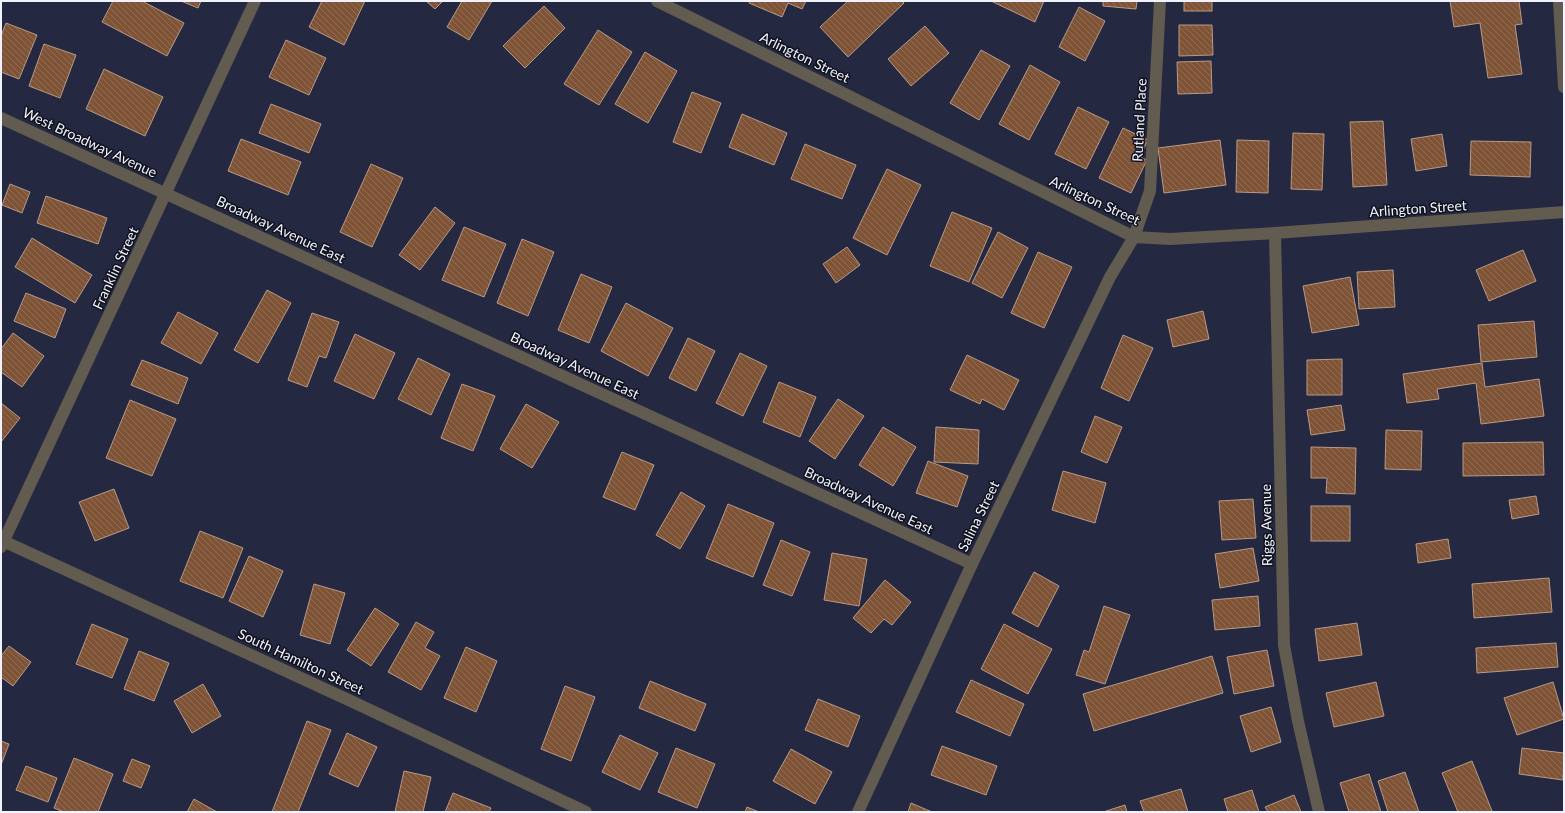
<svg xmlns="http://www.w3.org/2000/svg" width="1565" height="813" viewBox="0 0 1565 813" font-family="Lato,sans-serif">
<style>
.building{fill:url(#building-back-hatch);stroke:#b99a87}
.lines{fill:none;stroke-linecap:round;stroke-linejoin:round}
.minor{stroke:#615c4f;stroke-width:12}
.tertiary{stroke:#615c4f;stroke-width:12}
.labels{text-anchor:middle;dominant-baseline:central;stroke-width:3;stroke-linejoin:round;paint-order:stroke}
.street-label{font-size:14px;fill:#f0f2fd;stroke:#10121d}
</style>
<defs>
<pattern id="building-back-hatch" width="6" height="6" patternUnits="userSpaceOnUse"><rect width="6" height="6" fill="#7e5336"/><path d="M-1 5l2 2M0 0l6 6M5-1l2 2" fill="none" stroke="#916c54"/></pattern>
</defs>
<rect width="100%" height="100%" fill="#252841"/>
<!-- building -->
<g class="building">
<path d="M113,1H142L184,23L167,56L102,22Z"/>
<path d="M181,1H201L198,8Z"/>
<path d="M322,1H365L344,45L309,27Z"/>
<path d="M426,1H443L435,9Z"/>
<path d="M462,1H492L469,40L447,27Z"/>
<path d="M750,1H806L802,9L788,3L782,17L749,3Z"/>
<path d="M848,1H902L904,3L848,57L820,27Z"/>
<path d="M991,1H1044L1035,22Z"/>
<path d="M1103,1H1137L1136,9L1103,6Z"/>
<rect x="1184" y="1" width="28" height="10"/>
<path d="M1450,1H1519L1522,24L1515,25L1522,74L1488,78L1480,23L1454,27Z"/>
<path d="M544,6L565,28L525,68L503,46Z"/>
<path d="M1079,7L1105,21L1085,61L1059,47Z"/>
<path d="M6,23L37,35L19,79L1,72V36Z"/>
<path d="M1179,25H1212L1213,55L1179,56Z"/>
<path d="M925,26L949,53L911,86L888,59Z"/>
<path d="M598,30L632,52L599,105L564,84Z"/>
<path d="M286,40L326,58L309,95L269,77Z"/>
<path d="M44,44L76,55L60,98L29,86Z"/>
<path d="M981,50L1010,66L979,120L950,103Z"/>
<path d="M645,52L677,71L648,123L615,104Z"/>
<path d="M1211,61L1212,93L1178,94L1177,62Z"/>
<path d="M1030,65L1060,82L1029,140L999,124Z"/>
<path d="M104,69L163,97L145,136L86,109Z"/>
<path d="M692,92L721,103L701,153L673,142Z"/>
<path d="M271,104L321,124L309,153L259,133Z"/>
<path d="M1078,107L1109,122L1086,169L1055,154Z"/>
<path d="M742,114L787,133L774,165L729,147Z"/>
<path d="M1383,121L1387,185L1353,187L1350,122Z"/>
<path d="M1123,128L1148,140L1140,157L1147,160L1131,193L1099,178Z"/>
<path d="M1293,133L1324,134L1322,190L1291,189Z"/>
<path d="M1442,134L1447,166L1416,171L1411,139Z"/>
<path d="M241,139L301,162L288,195L228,171Z"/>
<path d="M1220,140L1226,185L1164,193L1158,148Z"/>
<path d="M1237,140L1269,141L1268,193L1236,192Z"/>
<path d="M1471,141L1531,142L1530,177L1470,175Z"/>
<path d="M805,144L856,165L842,199L791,179Z"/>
<path d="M371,164L403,178L372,247L340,232Z"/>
<path d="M887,169L921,185L887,255L853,238Z"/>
<path d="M10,184L30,192L22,213L2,205Z"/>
<path d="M46,196L107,218L98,244L37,223Z"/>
<path d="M435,207L455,223L420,270L399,255Z"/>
<path d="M952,212L992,228L969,282L930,266Z"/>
<path d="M464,227L506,244L484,297L442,280Z"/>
<path d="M998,232L1028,248L1002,298L972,283Z"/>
<path d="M32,238L92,275L75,303L15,267Z"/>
<path d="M522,239L554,252L528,316L497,303Z"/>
<path d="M847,247L860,265L836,283L823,264Z"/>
<path d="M1523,250L1536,281L1489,301L1476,270Z"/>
<path d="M1038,252L1072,267L1044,328L1011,313Z"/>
<path d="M1393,270L1395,307L1359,309L1357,272Z"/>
<path d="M581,274L612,287L589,343L558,330Z"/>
<path d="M1350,277L1359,325L1312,333L1303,286Z"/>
<path d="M267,290L291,303L258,363L234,350Z"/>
<path d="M26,293L66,309L55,338L14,321Z"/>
<path d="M626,303L673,328L648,376L601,351Z"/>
<path d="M1203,311L1209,339L1173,347L1167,320Z"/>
<path d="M178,312L218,333L201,364L161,343Z"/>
<path d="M312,313L339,322L326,358L319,356L307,387L288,380Z"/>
<path d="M1534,321L1537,357L1481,362L1478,325Z"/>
<path d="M13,333L44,356L22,387L1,372V349Z"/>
<path d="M355,334L395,353L374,399L334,381Z"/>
<path d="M1123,335L1153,348L1129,401L1101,388Z"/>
<path d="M688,338L715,351L696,391L669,378Z"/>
<path d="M740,353L767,366L743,416L716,403Z"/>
<path d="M967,355L1019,380L1004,410L982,399L980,404L950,390Z"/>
<path d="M418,358L450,374L431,415L398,399Z"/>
<path d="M1342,359V395H1307V360Z"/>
<path d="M142,360L188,378L178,404L131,385Z"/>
<path d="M1482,363L1485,387L1539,379L1544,416L1481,424L1476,383L1437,389L1439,399L1407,403L1403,374Z"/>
<path d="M779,382L816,397L800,437L763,422Z"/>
<path d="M462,384L495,396L473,451L441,438Z"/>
<path d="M838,399L864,416L835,459L809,441Z"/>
<path d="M130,400L176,419L152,476L106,458Z"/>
<path d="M1,403L20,418L1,442Z"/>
<path d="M526,404L559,422L532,468L500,449Z"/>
<path d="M1341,405L1345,430L1311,435L1307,410Z"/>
<path d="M1095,416L1122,427L1107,463L1081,452Z"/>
<path d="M883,427L916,447L893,486L859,465Z"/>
<path d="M936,427L979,430L978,464L934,462Z"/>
<path d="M1386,430L1422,431L1421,470L1385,469Z"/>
<path d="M1543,442L1544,475L1463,476V443Z"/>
<path d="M1311,447L1356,448L1355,494L1326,493L1327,478H1311Z"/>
<path d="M622,452L654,465L635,510L603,497Z"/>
<path d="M928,461L968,476L957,507L916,493Z"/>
<path d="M1063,471L1106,483L1095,523L1052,510Z"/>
<path d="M114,489L129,528L95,541L79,502Z"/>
<path d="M681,492L705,506L680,549L656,535Z"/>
<path d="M1536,496L1539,514L1512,519L1509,500Z"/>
<path d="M1253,499L1256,538L1222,540L1219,501Z"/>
<path d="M728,504L774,523L753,577L706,558Z"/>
<rect x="1311" y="506" width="39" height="35"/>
<path d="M200,531L243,548L223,598L180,581Z"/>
<path d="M1448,539L1451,558L1418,563L1416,544Z"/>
<path d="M781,540L810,552L792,596L763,585Z"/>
<path d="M1253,548L1259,581L1220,588L1215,554Z"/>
<path d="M832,553L867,559L859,606L824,600Z"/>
<path d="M249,556L283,571L263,617L229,601Z"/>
<path d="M1034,572L1059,586L1038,627L1012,613Z"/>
<path d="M1549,578L1552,612L1474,618L1472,584Z"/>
<path d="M885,580L911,602L892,625L884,619L871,633L853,618Z"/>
<path d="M314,584L345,593L330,644L300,635Z"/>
<path d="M1258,596L1260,626L1215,630L1212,600Z"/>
<path d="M1104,606L1130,615L1105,684L1076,675L1084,650L1089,652Z"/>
<path d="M375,608L399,624L371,666L347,650Z"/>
<path d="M416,622L434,632L425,648L440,656L421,690L388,672Z"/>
<path d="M1357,623L1362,655L1319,661L1315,629Z"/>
<path d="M92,624L128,639L112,678L76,664Z"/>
<path d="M1004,624L1052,649L1028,694L981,669Z"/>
<path d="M1556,643L1558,667L1477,673L1476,648Z"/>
<path d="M9,646L31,662L13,686L1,677V656Z"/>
<path d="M466,647L497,661L476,712L444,698Z"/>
<path d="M1267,650L1274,686L1234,694L1227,657Z"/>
<path d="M139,651L169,663L154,701L124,689Z"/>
<path d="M1212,656L1223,693L1094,731L1083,694Z"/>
<path d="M971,680L1024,704L1010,736L956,712Z"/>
<path d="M650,681L706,704L695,731L639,708Z"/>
<path d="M1376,682L1384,716L1334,727L1326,693Z"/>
<path d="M1553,682L1564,719L1517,735L1504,698Z"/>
<path d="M203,684L221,716L192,733L174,701Z"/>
<path d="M565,686L595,697L571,761L541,749Z"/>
<path d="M818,699L860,716L848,747L805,730Z"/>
<path d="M1271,707L1281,742L1251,752L1240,716Z"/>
<path d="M307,721L331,730L298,812H272Z"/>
<path d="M347,733L377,747L358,787L329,774Z"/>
<path d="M620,735L658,753L640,790L602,772Z"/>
<path d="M1,741L9,744L1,765Z"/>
<path d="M942,746L997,766L986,795L931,775Z"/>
<path d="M676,748L715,764L697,808L658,792Z"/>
<path d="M1522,748L1564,753L1563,780L1519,774Z"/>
<path d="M791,749L832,772L815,804L773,781Z"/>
<path d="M74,758L113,774L98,812H64L54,808Z"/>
<path d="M132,759L150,766L141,788L123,781Z"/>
<path d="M1472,761L1492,811L1490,812H1458L1442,773Z"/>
<path d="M26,766L57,778L48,802L16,790Z"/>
<path d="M404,771L431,777L423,812H395Z"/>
<path d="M1405,772L1419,812H1388L1378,781Z"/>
<path d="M1369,774L1381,812H1349L1340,783Z"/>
<path d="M1181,789L1188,812H1144L1140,801Z"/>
<path d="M1252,790L1259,812H1228L1224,799Z"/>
<path d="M453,793L491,808L489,812H445Z"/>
<path d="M1294,795L1301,812H1268L1265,807Z"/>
<path d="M194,799L217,812H187Z"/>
<path d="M911,803L932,812H908Z"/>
<path d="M1125,805L1127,812H1103Z"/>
<path d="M747,807L759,812H745Z"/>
</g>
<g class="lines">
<!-- minor -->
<g class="minor">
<path d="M657,1L1134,237L1170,239L1275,233L1564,212"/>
<path d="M1559,1L1564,87"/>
<path d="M1,118L972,564"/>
<path d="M1275,233L1284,645L1298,721L1319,812"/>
<path d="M1,540L353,702L586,812"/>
<path d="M858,812L972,564L1110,277L1134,237L1150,191L1160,1"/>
</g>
<!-- tertiary -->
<path class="tertiary" d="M1,547L255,1"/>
</g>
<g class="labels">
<!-- street labels -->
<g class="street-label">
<text transform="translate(805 57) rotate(26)">Arlington Street</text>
<text transform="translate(1139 120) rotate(-87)">Rutland Place</text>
<text transform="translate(90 142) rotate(25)">West Broadway Avenue</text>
<text transform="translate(1095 200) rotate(25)">Arlington Street</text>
<text transform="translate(1418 208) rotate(-4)">Arlington Street</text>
<text transform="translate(281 229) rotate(25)">Broadway Avenue East</text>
<text transform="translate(115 268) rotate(-65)">Franklin Street</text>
<text transform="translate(575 365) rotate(25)">Broadway Avenue East</text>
<text transform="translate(869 500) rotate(25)">Broadway Avenue East</text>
<text transform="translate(978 516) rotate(-64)">Salina Street</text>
<text transform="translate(1266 525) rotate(-91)">Riggs Avenue</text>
<text transform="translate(301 661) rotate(25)">South Hamilton Street</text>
</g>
</g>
<!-- border -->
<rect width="1565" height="813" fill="none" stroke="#f0f2fd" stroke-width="4"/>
</svg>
